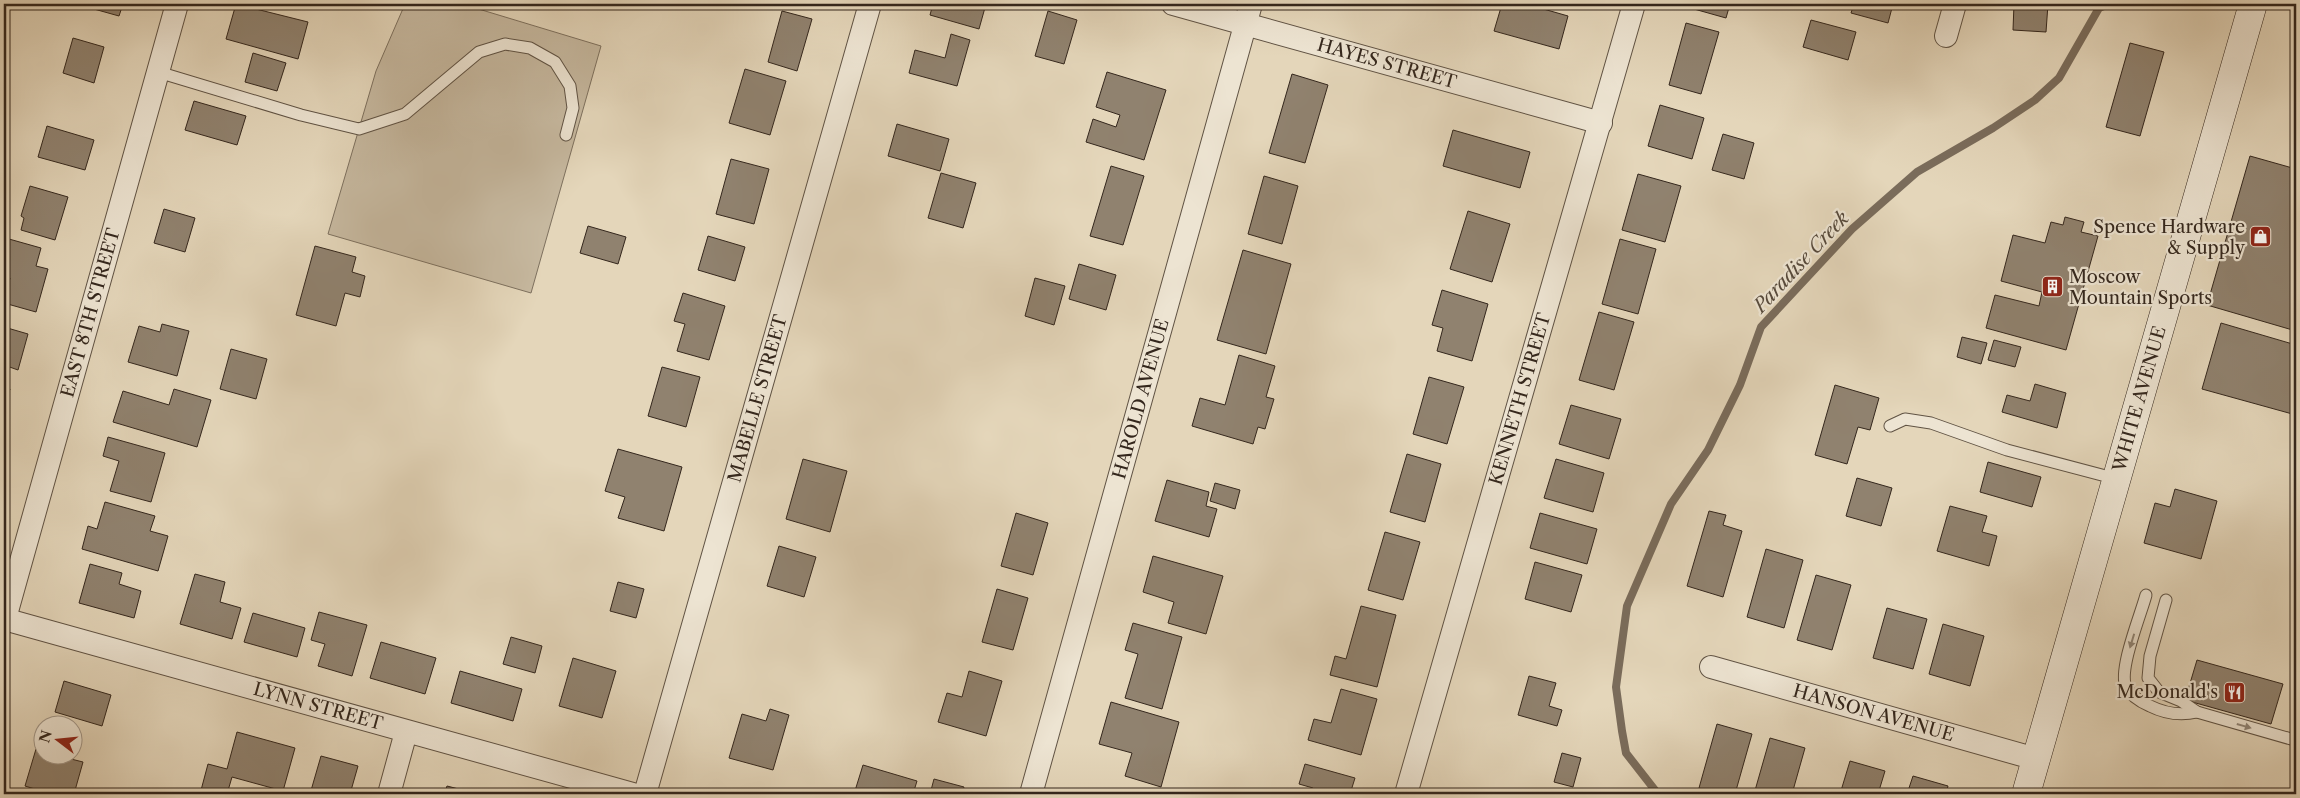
<svg xmlns="http://www.w3.org/2000/svg" width="2300" height="798" viewBox="0 0 2300 798" font-family="'Libre Caslon Text',serif">
<style>
.grass{fill:#c6b89f;stroke:#7d705e}
.lines{fill:none;stroke-linecap:round;stroke-linejoin:round}
.stream{stroke:#7a6c5b;stroke-width:8}
.building{fill:#90826f;stroke:#34271d}
.lane-casing{stroke:#605344;stroke-width:13}
.street-casing{stroke:#605344;stroke-width:24}
.secondary-casing{stroke:#34271d;stroke-width:29}
.lane{stroke:#ede4d2;stroke-width:11}
.street{stroke:#ede4d2;stroke-width:22}
.secondary{stroke:#ede4d2;stroke-width:28}
.oneway{fill:#908678}
.labels{text-anchor:middle;dominant-baseline:central;stroke-width:4.5;stroke-linejoin:round;paint-order:stroke}
.street-label{font-size:18px;fill:#34271d;stroke:#ede4d2}
.poi-label{font-size:18px;fill:#34271d;stroke:#ede4d2;text-anchor:end}
.water-label{font-size:19px;font-style:italic;fill:#574a3c;stroke:#ede4d2}
</style>
<rect width="100%" height="100%" fill="#e4d6ba"/>
<filter id="stains"><feTurbulence type="fractalNoise" baseFrequency=".004" numOctaves="4"/><feColorMatrix values="0 0 0 0 .2 0 0 0 0 .09 0 0 0 0 .02 0 0 0 .5 -.17"/></filter>
<radialGradient id="worn" r=".72"><stop offset=".6" stop-color="#630" stop-opacity="0"/><stop offset="1" stop-color="#630" stop-opacity=".3"/></radialGradient>
<!-- grass -->
<path class="grass" d="M405,4H462L601,46L531,293L328,234L376,71Z"/>
<g class="lines">
<!-- stream -->
<path class="stream" d="M1658,794L1626,753L1622,731L1616,687L1627,606L1671,504L1708,450L1740,385L1761,327L1852,229L1917,172L1993,128L2035,100L2059,78L2099,8L2108,4"/>
</g>
<!-- building -->
<g class="building">
<path d="M76,4H123L119,16Z"/>
<path d="M236,4L308,22L298,59L226,39Z"/>
<path d="M933,4H986L979,29L930,15Z"/>
<path d="M1502,4H1526L1568,16L1559,49L1494,31Z"/>
<path d="M1696,4H1730L1726,18L1694,9Z"/>
<path d="M1854,4H1893L1888,23L1851,13Z"/>
<path d="M2014,4H2048L2046,32L2013,30Z"/>
<path d="M782,11L812,19L797,71L768,62Z"/>
<path d="M1048,11L1077,20L1064,64L1035,56Z"/>
<path d="M1811,20L1856,32L1848,60L1803,47Z"/>
<path d="M1686,23L1719,32L1701,94L1669,85Z"/>
<path d="M951,34L970,40L957,86L909,73L915,50L945,58Z"/>
<path d="M73,38L104,47L94,83L63,73Z"/>
<path d="M2130,43L2164,52L2140,136L2106,127Z"/>
<path d="M253,53L286,63L277,91L245,82Z"/>
<path d="M745,69L786,81L770,135L729,123Z"/>
<path d="M1107,72L1166,90L1144,160L1086,142L1093,119L1116,127L1120,115L1096,107Z"/>
<path d="M1292,74L1328,85L1305,163L1269,153Z"/>
<path d="M194,101L246,116L237,145L185,130Z"/>
<path d="M1660,105L1704,118L1692,159L1648,146Z"/>
<path d="M897,124L949,139L940,171L888,156Z"/>
<path d="M47,126L94,140L85,170L38,157Z"/>
<path d="M1453,130L1530,152L1520,188L1443,166Z"/>
<path d="M1723,134L1754,143L1744,179L1712,170Z"/>
<path d="M2250,156L2296,169V331L2207,305Z"/>
<path d="M731,159L769,169L754,224L716,214Z"/>
<path d="M1111,166L1144,176L1123,245L1090,236Z"/>
<path d="M941,173L976,183L963,228L928,218Z"/>
<path d="M1638,174L1681,186L1665,242L1622,230Z"/>
<path d="M1264,176L1298,186L1282,244L1248,234Z"/>
<path d="M30,186L68,197L55,240L21,230L24,218L21,216Z"/>
<path d="M164,209L195,218L185,252L154,243Z"/>
<path d="M1468,211L1510,224L1492,282L1450,269Z"/>
<path d="M2065,217L2084,222L2081,232L2098,236L2066,350L1986,328L1995,295L2039,306L2042,292L2001,281L2013,235L2045,243L2051,222L2063,225Z"/>
<path d="M588,226L626,237L618,264L580,253Z"/>
<path d="M708,236L745,247L735,281L698,270Z"/>
<path d="M9,239L41,248L36,266L48,269L36,312L4,303L10,278L4,276V256Z"/>
<path d="M1620,239L1656,249L1638,314L1602,304Z"/>
<path d="M315,246L356,257L352,272L365,276L360,297L345,293L336,326L296,315Z"/>
<path d="M1243,250L1291,264L1266,354L1217,340Z"/>
<path d="M1079,264L1116,275L1106,310L1069,299Z"/>
<path d="M1035,278L1065,286L1054,325L1025,316Z"/>
<path d="M1442,290L1488,304L1472,361L1437,351L1443,328L1432,325Z"/>
<path d="M683,293L725,306L709,360L677,351L685,324L674,321Z"/>
<path d="M1599,312L1634,322L1614,390L1579,380Z"/>
<path d="M2221,323L2296,345V415L2202,389Z"/>
<path d="M162,324L189,331L177,376L128,362L139,326L160,332Z"/>
<path d="M4,327L28,334L18,370L4,365Z"/>
<path d="M1962,337L1987,343L1981,364L1957,357Z"/>
<path d="M1994,340L2021,347L2015,367L1988,360Z"/>
<path d="M231,349L267,359L256,399L220,389Z"/>
<path d="M1239,355L1275,366L1266,397L1274,399L1265,429L1258,427L1253,444L1192,426L1200,398L1225,405Z"/>
<path d="M662,367L700,377L686,427L648,416Z"/>
<path d="M1429,377L1464,387L1447,444L1413,434Z"/>
<path d="M2035,384L2066,393L2057,428L2002,412L2007,395L2030,401Z"/>
<path d="M1835,385L1879,398L1870,430L1858,427L1847,464L1815,455Z"/>
<path d="M4,387L10,389L4,407Z"/>
<path d="M174,389L211,400L197,447L113,422L123,391L169,405Z"/>
<path d="M1571,405L1621,419L1609,459L1559,444Z"/>
<path d="M108,437L165,453L151,502L110,491L119,461L103,456Z"/>
<path d="M618,449L682,467L664,531L618,518L625,497L605,491Z"/>
<path d="M1407,454L1441,464L1425,522L1390,512Z"/>
<path d="M803,459L847,471L830,532L786,519Z"/>
<path d="M1556,459L1604,473L1593,512L1544,498Z"/>
<path d="M1988,462L2041,477L2032,507L1980,492Z"/>
<path d="M1857,478L1892,488L1881,526L1846,516Z"/>
<path d="M1167,480L1209,492L1206,506L1217,509L1209,537L1155,521Z"/>
<path d="M1215,483L1240,490L1235,509L1210,501Z"/>
<path d="M2175,489L2217,501L2201,559L2144,543L2155,503L2170,507Z"/>
<path d="M105,502L155,516L150,531L168,536L158,571L82,549L88,526L97,529Z"/>
<path d="M1950,506L1987,516L1982,532L1997,536L1989,566L1937,551Z"/>
<path d="M1709,511L1726,515L1723,525L1742,531L1723,597L1687,586Z"/>
<path d="M1016,513L1048,523L1033,575L1001,566Z"/>
<path d="M1540,513L1597,529L1587,564L1530,548Z"/>
<path d="M1385,532L1420,542L1403,600L1368,590Z"/>
<path d="M779,546L816,557L804,597L767,586Z"/>
<path d="M1766,549L1803,560L1784,628L1747,617Z"/>
<path d="M1153,556L1223,576L1206,634L1168,623L1174,602L1143,592Z"/>
<path d="M1535,562L1582,575L1571,612L1525,599Z"/>
<path d="M90,564L122,573L119,584L141,591L134,618L79,603Z"/>
<path d="M195,574L225,582L220,602L241,608L232,639L180,624Z"/>
<path d="M1816,575L1851,585L1832,650L1797,640Z"/>
<path d="M618,582L644,589L636,618L610,611Z"/>
<path d="M997,589L1028,598L1013,650L982,642Z"/>
<path d="M1361,606L1396,615L1377,687L1330,675L1335,656L1346,659Z"/>
<path d="M1887,608L1927,619L1913,669L1873,658Z"/>
<path d="M319,612L367,625L352,676L318,666L325,644L311,640Z"/>
<path d="M253,613L305,628L297,657L244,642Z"/>
<path d="M1133,623L1182,637L1162,709L1125,698L1138,654L1125,650Z"/>
<path d="M1943,624L1984,636L1970,686L1929,674Z"/>
<path d="M511,637L542,646L535,673L503,664Z"/>
<path d="M381,642L436,658L425,694L370,678Z"/>
<path d="M573,658L616,671L602,718L559,706Z"/>
<path d="M2197,660L2283,684L2271,724L2185,700Z"/>
<path d="M460,671L522,689L513,721L451,703Z"/>
<path d="M969,671L1002,681L986,736L938,722L947,693L962,697Z"/>
<path d="M1529,676L1556,683L1549,706L1562,710L1557,726L1518,715Z"/>
<path d="M64,681L111,695L102,726L55,712Z"/>
<path d="M1341,689L1377,699L1361,755L1308,740L1314,719L1331,723Z"/>
<path d="M1111,702L1179,722L1161,787L1125,776L1132,753L1099,744Z"/>
<path d="M770,709L789,715L773,770L729,758L742,714L766,721Z"/>
<path d="M1717,724L1752,734L1735,794H1720L1699,788Z"/>
<path d="M237,732L295,748L283,791L232,777L227,794H200L208,764L227,769Z"/>
<path d="M1770,738L1805,748L1792,794H1754Z"/>
<path d="M36,749L42,751V756H59L83,762L74,794H36L38,790L25,786Z"/>
<path d="M1562,753L1581,758L1573,787L1554,782Z"/>
<path d="M321,756L358,766L350,794H310Z"/>
<path d="M1850,761L1885,771L1878,794H1840Z"/>
<path d="M1305,764L1355,778L1350,794H1311L1313,788L1299,784Z"/>
<path d="M863,765L917,781L913,794H854Z"/>
<path d="M1913,776L1948,786L1946,794H1907Z"/>
<path d="M934,779L964,787L962,794H930Z"/>
<path d="M447,786L478,794H444Z"/>
</g>
<g class="lines">
<defs>
<g id="lane">
<path d="M158,72L301,115L359,129L405,114L479,52L505,44L530,48L555,62L570,86L573,108L566,135"/>
<path d="M1890,426L1905,419L1931,423L2007,450L2117,479"/>
<path d="M2146,595C2141,614 2118,670 2126,687C2131,696 2141,702 2150,706C2166,714 2180,716 2197,712"/>
<path d="M2166,600L2150,656L2148,678L2159,692L2181,701L2197,712L2291,739"/>
</g>
<g id="street">
<path id="s1" d="M1173,4L1601,123"/>
<path d="M1946,36L1955,4"/>
<path id="s2" d="M4,619L633,794"/>
<path id="s3" d="M4,622L177,4"/>
<path id="s4" d="M1711,667L2036,759"/>
<path d="M389,794L406,732"/>
<path id="s5" d="M645,794L870,4"/>
<path id="s6" d="M1031,794L1251,4"/>
<path id="s7" d="M1406,794L1634,4"/>
</g>
<g id="secondary">
<path id="s8" d="M2026,794L2253,4"/>
</g>
</defs>
<!-- lane casing -->
<use href="#lane" class="lane-casing"/>
<!-- street casing -->
<use href="#street" class="street-casing"/>
<!-- secondary casing -->
<use href="#secondary" class="secondary-casing"/>
<!-- lane -->
<use href="#lane" class="lane"/>
<!-- street -->
<use href="#street" class="street"/>
<!-- secondary -->
<use href="#secondary" class="secondary"/>
</g>
<!-- one-way arrows -->
<defs><path id="oneway-solid" d="M-6-.8H1V-3.2L6.5 0L1 3.2V.8H-6Z" transform="scale(1.25)"/></defs>
<g class="oneway">
<use href="#oneway-solid" transform="translate(2132 641) rotate(107)"/>
<use href="#oneway-solid" transform="translate(2244 726) rotate(16)"/>
</g>
<!-- icons -->
<defs>
<symbol id="shop-square" viewBox="-11 -11 22 22"><rect x="-9" y="-9" width="18" height="18" rx="4" fill="#8f2418" stroke="#ede4d2"/><path d="M-5-2.5h2.3a2.7 3.5 0 0 1 5.4 0H5L5.5 6h-11ZM-1.5-2.5h3a1.5 2.3 0 0 0-3 0Z" fill="#fff"/></symbol>
<symbol id="building-square" viewBox="-11 -11 22 22"><rect x="-9" y="-9" width="18" height="18" rx="4" fill="#8f2418" stroke="#ede4d2"/><path d="M-4-6H4V6H1V3H-1V6H-4ZM-2.5-4.3h1.7v1.8h-1.7ZM.8-4.3h1.7v1.8H.8ZM-2.5-1h1.7V.8h-1.7ZM.8-1h1.7V.8H.8Z" fill="#fff"/></symbol>
<symbol id="restaurant-square" viewBox="-11 -11 22 22"><rect x="-9" y="-9" width="18" height="18" rx="4" fill="#8f2418" stroke="#ede4d2"/><path d="M-5-6h1v4h1v-4h1v4h1v-4h1v5L-1.5 .5V6h-2V.5L-5-1ZM5-6V6H3V1.5H1.5Q1.5-4 5-6Z" fill="#fff"/></symbol>
</defs>
<g fill-rule="evenodd">
<use href="#shop-square" x="2248" y="224" width="25" height="25"/>
<use href="#building-square" x="2040" y="274" width="25" height="25"/>
<use href="#restaurant-square" x="2222" y="680" width="25" height="25"/>
</g>
<g class="labels">
<!-- street labels -->
<g class="street-label">
<text stroke="none"><textPath href="#s1" startOffset="222">HAYES STREET</textPath></text>
<text stroke="none"><textPath href="#s3" startOffset="321">EAST 8TH STREET</textPath></text>
<text stroke="none"><textPath href="#s5" startOffset="411">MABELLE STREET</textPath></text>
<text stroke="none"><textPath href="#s6" startOffset="410">HAROLD AVENUE</textPath></text>
<text stroke="none"><textPath href="#s7" startOffset="411">KENNETH STREET</textPath></text>
<text stroke="none"><textPath href="#s8" startOffset="411">WHITE AVENUE</textPath></text>
<text stroke="none"><textPath href="#s2" startOffset="326">LYNN STREET</textPath></text>
<text stroke="none"><textPath href="#s4" startOffset="169">HANSON AVENUE</textPath></text>
</g>
<!-- poi labels -->
<g class="poi-label">
<text x="2245" y="227">Spence Hardware<tspan x="2245" dy="21">&amp; Supply</tspan></text>
<text x="2069" y="277" text-anchor="start">Moscow<tspan x="2069" dy="21">Mountain Sports</tspan></text>
<text x="2218" y="692">McDonald's</text>
</g>
<!-- water labels -->
<g class="water-label">
<text transform="translate(1801 262) rotate(-47)">Paradise Creek</text>
</g>
</g>
<!-- margin -->
<rect width="2300" height="798" fill="none" stroke="#e4d6ba" stroke-width="20"/>
<rect x="5" y="5" width="2290" height="788" fill="none" stroke="#34271d" stroke-width="2.5"/>
<rect x="10" y="10" width="2280" height="778" fill="none" stroke="#34271d"/>
<!-- north arrow -->
<g transform="translate(58 740) rotate(286)"><circle r="24" fill="#ede4d2" stroke="#a3988a"/>
<path d="M0-4L9 19L0 12L-9 19Z" fill="#8f2418"/>
<text y="-8" font-size="14" font-weight="bold" text-anchor="middle" fill="#34271d">N</text>
</g>
<rect width="100%" height="100%" filter="url(#stains)"/>
<rect width="100%" height="100%" fill="url(#worn)"/>
</svg>
